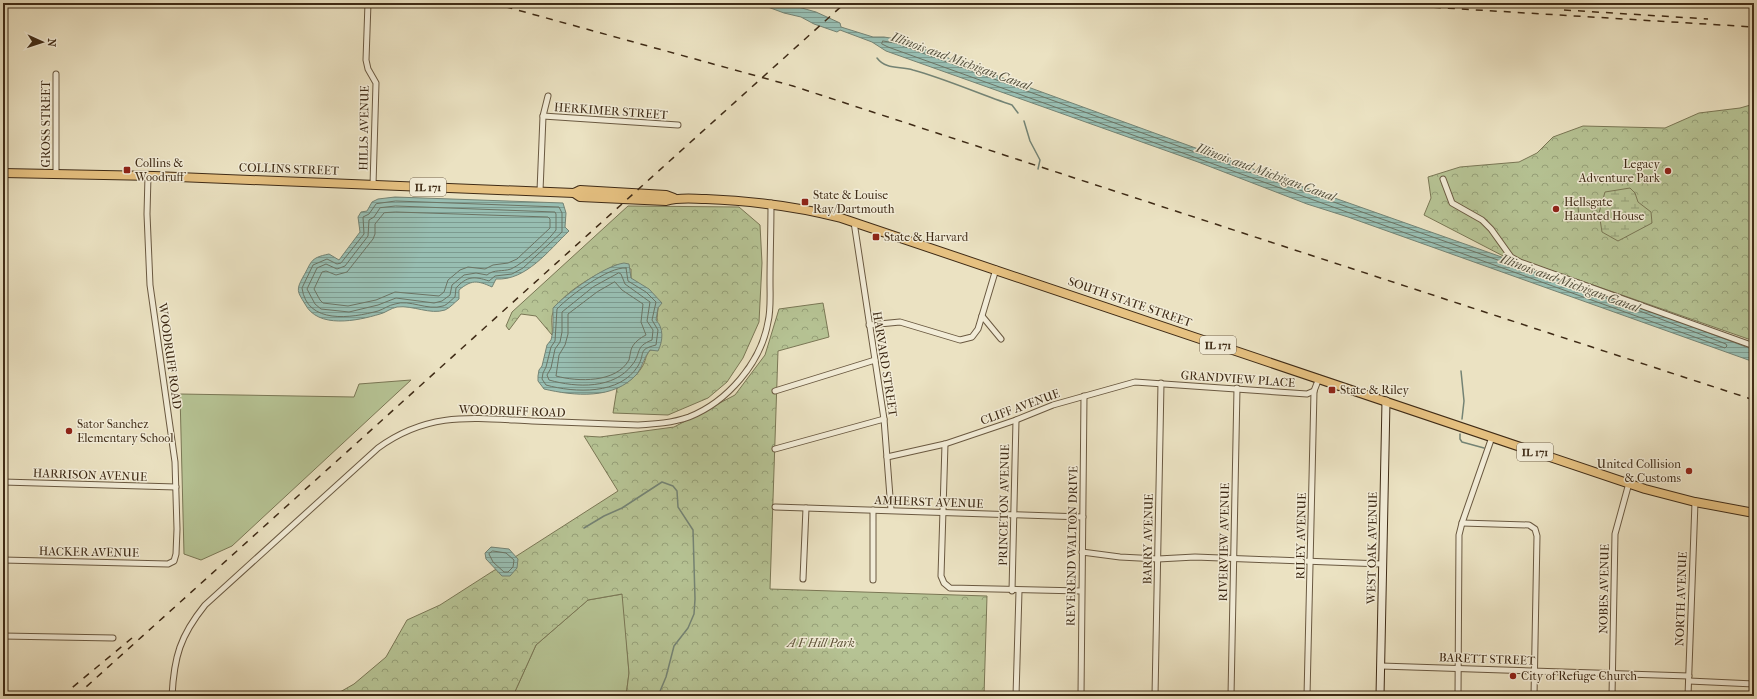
<svg xmlns="http://www.w3.org/2000/svg" width="1757" height="699" viewBox="0 0 1757 699" font-family="'IM FELL French Canon',serif">
<style>
.grass{fill:#b6c394;stroke:#7a7755}
.forest{fill:url(#forest-crowns);stroke:#7a7755}
.wetland{fill:url(#wetland-marsh);stroke:#7a7755}
.water{fill:url(#water-rules);stroke:#748374}
.lines{fill:none;stroke-linecap:round;stroke-linejoin:round}
.shore{stroke:#6c7464;stroke-width:1}
.stream{stroke:#748374;stroke-width:1.5}
.street-casing{stroke:#6a5941;stroke-width:7}
.secondary-casing{stroke:#3f2b16;stroke-width:9}
.primary-casing{stroke:#3f2b16;stroke-width:10}
.street{stroke:#f2ecd7;stroke-width:5}
.secondary{stroke:#f2ecd7;stroke-width:7}
.primary{stroke:#e6c181;stroke-width:8}
.rail{stroke:#3f2b16;stroke-width:1.5;stroke-dasharray:7 7;stroke-linecap:butt}
.poi-dot{fill:#8f2418;stroke:#f2ecd7;stroke-width:1.5}
.labels{text-anchor:middle;dominant-baseline:central;stroke-width:3;stroke-linejoin:round;paint-order:stroke}
.shield{fill:#f2ecd7;stroke:#756550;stroke-width:1}
.shield-label{font-size:11px;font-weight:bold;fill:#3f2b16}
.street-label{font-size:12px;fill:#3f2b16;stroke:#f2ecd7}
.poi-label{font-size:12px;fill:#3f2b16;stroke:#f2ecd7;text-anchor:start}
.park-label{font-size:12px;font-style:italic;fill:#5d5136;stroke:#f2ecd7}
.water-label{font-size:13px;font-style:italic;fill:#55503d;stroke:#f2ecd7}
</style>
<defs>
<pattern id="forest-crowns" width="20" height="18" patternUnits="userSpaceOnUse"><rect width="20" height="18" fill="#b6c394"/><path d="M2 6a3 3 0 1 1 6 0M12 15a3 3 0 1 1 6 0" fill="none" stroke="#959f78"/></pattern>
<pattern id="wetland-marsh" width="20" height="14" patternUnits="userSpaceOnUse"><rect width="20" height="14" fill="#b6c394"/><path d="M1 5h8M5 5V1M11 12h8M15 12V8" fill="none" stroke="#959f78"/></pattern>
<pattern id="water-rules" width="6" height="5" patternUnits="userSpaceOnUse"><rect width="6" height="5" fill="#98beb2"/><path d="M0 2.5h6" fill="none" stroke="#7d9b90"/></pattern>
</defs>
<rect width="100%" height="100%" fill="#ebe2c2"/>
<filter id="stains"><feTurbulence type="fractalNoise" baseFrequency=".005" numOctaves="4"/><feColorMatrix values="0 0 0 0 .2 0 0 0 0 .09 0 0 0 0 .02 0 0 0 .5 -.17"/></filter>
<radialGradient id="worn" r=".72"><stop offset=".6" stop-color="#630" stop-opacity="0"/><stop offset="1" stop-color="#630" stop-opacity=".3"/></radialGradient>
<!-- grass -->
<g class="grass">
<path d="M411,380L232,546L201,560L184,554L180,394L354,397L359,384Z"/>
<path d="M623,594L629,673L626,696H513L536,645L588,600Z"/>
</g>
<!-- forest -->
<g class="forest">
<path d="M1754,104V341L1527,262L1509,259L1424,215L1431,198L1428,177L1460,167L1519,162L1537,153L1553,137L1583,126L1665,128L1699,113L1740,108Z"/>
<path d="M628,206L739,207L760,225L762,263L759,322L743,358L727,382L708,398L668,415L613,413L617,388C627,383 636,377 642,367C646,361 645,356 650,350H654L658,308L631,278V269L617,265C599,272 555,296 552,316C551,322 553,328 552,335L536,316L521,314L509,330L506,326L512,312Z"/>
<path d="M823,303L829,337L778,351L770,589L987,596L984,696H626L629,673L622,594L588,600L536,645L513,696H333L354,684L386,657L407,620L440,605L618,491L584,436L600,437L674,427L735,395L765,355L779,309Z"/>
</g>
<!-- wetland -->
<g class="wetland">
<path d="M1630,188L1635,193L1638,202L1651,212L1652,223L1618,241L1602,232L1599,213L1605,192Z"/>
<path d="M1574,206H1578L1579,220L1567,222V208Z"/>
</g>
<!-- water -->
<g class="water">
<path d="M757,3H784L816,12L840,23L841,27L873,37H884L896,39L1278,178L1612,296L1754,350V362L1348,217L1307,204L1198,162L886,51L872,42L840,30L837,32L814,24L801,17L784,13Z"/>
<path d="M395,197L563,203L566,213L565,227L569,231C549,250 526,281 496,279L492,287C477,280 471,280 459,290V299C455,302 450,308 445,310C430,315 413,305 397,307C391,308 385,313 380,314C357,321 318,329 305,304C297,291 296,290 303,277C312,262 309,258 329,254L339,260L360,232L358,217L361,212L367,211L372,202L378,199Z"/>
<path d="M624,263L629,264L631,278L649,289L662,303L658,308L656,320C664,328 663,341 658,351L650,350C644,357 643,366 637,374C614,400 574,396 544,389L538,381V376L539,370L542,366L547,345L551,340L553,331V308C567,293 604,266 624,263Z"/>
<path d="M491,547L509,549L518,559L517,568L510,576H502L486,559L485,553Z"/>
</g>
<g class="lines">
<!-- shore -->
<g class="shore">
<path d="M883,41L895,43L1277,182L1611,300L1726,344L1727,346L1725,348L888,47L882,44Z"/>
<path d="M396,201L559,207L562,213V232L523,268L512,274L495,276L489,281C474,276 467,276 456,288L455,297C451,300 447,305 443,306C427,311 410,299 395,304C389,305 384,309 378,311C352,318 307,325 302,288L313,265L327,259L337,264L341,263L364,234L363,217L369,214L376,204Z"/>
<path d="M396,206L555,212L556,214V230C547,242 524,263 511,269C502,272 494,269 487,275L476,273L464,275L452,285L450,295L442,301L434,303L396,298L378,305L349,312L321,309L315,304L307,289L317,268L326,264L337,269L345,266L368,236L369,220L374,217L380,208Z"/>
<path d="M396,212L548,217L550,219V228L517,259L508,263L493,265L485,269L468,267L460,270L448,280L444,292L439,296L395,292L376,300L348,306L323,303L320,300L314,289L322,272L326,271L336,275L347,272L373,239L375,234V224L384,213Z"/>
<path d="M626,268L628,281L646,292L656,302L652,320L658,330L656,345C637,350 646,352 638,366C620,395 575,393 546,385L542,379L543,373L546,367L551,347L555,341L557,309C568,297 609,266 626,268Z"/>
<path d="M619,273L621,274L625,284L650,302L647,321L653,330L652,340C634,347 642,353 632,365C614,389 577,388 549,380L547,375L551,368L555,349L560,342L562,332V312L593,287Z"/>
<path d="M615,282L622,290L643,304L641,322L646,335C640,338 633,343 631,350C630,353 630,357 629,360C616,383 578,382 556,376L559,355L565,345L568,334V314L597,292Z"/>
<path d="M493,551L506,553L514,560L513,567L508,572H504L493,562L489,554Z"/>
</g>
<!-- stream -->
<g class="stream">
<path d="M877,58C886,70 900,66 913,70C946,79 979,94 1012,105L1018,113"/>
<path d="M1024,121L1030,141L1040,160L1038,169"/>
<path d="M1461,371L1464,401L1462,419"/>
<path d="M1460,434V439L1462,442L1484,448"/>
<path d="M584,528L604,516L622,508L662,482L673,486L677,491L678,507L693,530L695,599L694,614L688,628L674,646L666,677L658,696"/>
</g>
<defs>
<g id="street">
<path d="M368,3L366,60L368,69L376,83L373,185"/>
<path d="M543,116L678,125"/>
<path d="M56,174V74"/>
<path d="M1443,179L1452,203L1482,220L1491,229L1511,257L1520,262L1754,346"/>
<path d="M540,191L543,116L548,96"/>
<path d="M854,222L884,419L891,510"/>
<path d="M982,316L1001,339"/>
<path d="M869,325L900,322L960,340L972,337L978,329L996,269"/>
<path d="M775,391L875,360"/>
<path d="M945,444L941,576L944,583L950,588L1081,591"/>
<path d="M775,449L884,419"/>
<path d="M887,457L945,444L1016,420L1053,405L1135,382L1307,394L1314,391"/>
<path d="M3,482L176,487"/>
<path d="M775,507L1083,517"/>
<path d="M873,510V580"/>
<path d="M1462,523L1529,525L1535,529L1537,536L1534,696"/>
<path d="M1082,552L1120,557L1158,559L1195,557L1382,564"/>
<path d="M3,560L168,564L174,561L176,554L177,529L175,462L150,285L147,214L148,176"/>
<path d="M803,579L806,508"/>
<path d="M1012,591L1016,420"/>
<path d="M3,636L113,638"/>
<path d="M1381,666L1689,676"/>
<path d="M1689,681L1754,684"/>
<path d="M172,696C174,657 180,636 205,605L378,448C429,411 473,418 532,421C567,422 603,424 638,425C655,424 672,423 689,417C727,402 761,363 768,322C771,310 770,295 770,283C770,256 771,230 771,203"/>
<path d="M1016,696L1019,591"/>
<path d="M1016,696H1028"/>
<path d="M1081,696L1084,396"/>
<path d="M1155,696L1161,383"/>
<path d="M1231,696L1237,388"/>
<path d="M1307,696L1314,391L1319,378"/>
<path d="M1458,696L1459,535L1462,523L1492,437"/>
<path d="M1612,696L1615,534L1629,483"/>
<path d="M1688,696L1695,502"/>
</g>
<path id="secondary" d="M1380,696L1386,401"/>
<g id="primary">
<path d="M3,173L154,176L574,193L580,190L666,195L674,198"/>
<path d="M574,193L580,197L666,201C679,197 693,199 706,199C752,201 796,206 841,218L1645,489L1695,502L1754,513"/>
</g>
</defs>
<!-- street casing -->
<use href="#street" class="street-casing"/>
<!-- secondary casing -->
<use href="#secondary" class="secondary-casing"/>
<!-- primary casing -->
<use href="#primary" class="primary-casing"/>
<!-- street -->
<use href="#street" class="street"/>
<!-- secondary -->
<use href="#secondary" class="secondary"/>
<!-- primary -->
<use href="#primary" class="primary"/>
<!-- rail -->
<g class="rail">
<path d="M492,3L793,86L1754,400"/>
<path d="M1364,3L1754,27"/>
<path d="M1564,10L1708,19"/>
<path d="M62,696L132,638"/>
<path d="M76,696L845,3"/>
</g>
</g>
<!-- markers -->
<g class="poi-dot">
<rect x="123" y="166" width="8" height="8" rx="2"/>
<circle cx="1668" cy="171" r="4"/>
<rect x="801" y="198" width="8" height="8" rx="2"/>
<circle cx="1556" cy="209" r="4"/>
<rect x="872" y="233" width="8" height="8" rx="2"/>
<rect x="1328" y="386" width="8" height="8" rx="2"/>
<circle cx="69" cy="431" r="4"/>
<circle cx="1689" cy="471" r="4"/>
<circle cx="1513" cy="676" r="4"/>
</g>
<g class="labels">
<!-- shield labels -->
<g class="shield">
<rect x="410" y="178" width="36" height="18" rx="3"/>
<rect x="1200" y="336" width="36" height="18" rx="3"/>
<rect x="1517" y="443" width="36" height="18" rx="3"/>
</g>
<g class="shield-label">
<text x="428" y="187">IL 171</text>
<text x="1218" y="345">IL 171</text>
<text x="1535" y="452">IL 171</text>
</g>
<!-- street labels -->
<g class="street-label">
<text transform="translate(611 111) rotate(4)">HERKIMER STREET</text>
<text transform="translate(46 124) rotate(-90)">GROSS STREET</text>
<text transform="translate(364 128) rotate(-89)">HILLS AVENUE</text>
<text transform="translate(289 169) rotate(2)">COLLINS STREET</text>
<text transform="translate(1130 302) rotate(19)">SOUTH STATE STREET</text>
<text transform="translate(170 356) rotate(82)">WOODRUFF ROAD</text>
<text transform="translate(885 364) rotate(81)">HARVARD STREET</text>
<text transform="translate(1238 379) rotate(4)">GRANDVIEW PLACE</text>
<text transform="translate(1020 407) rotate(-20)">CLIFF AVENUE</text>
<text transform="translate(512 411) rotate(2)">WOODRUFF ROAD</text>
<text transform="translate(90 475) rotate(2)">HARRISON AVENUE</text>
<text transform="translate(929 502) rotate(2)">AMHERST AVENUE</text>
<text transform="translate(1004 505) rotate(-89)">PRINCETON AVENUE</text>
<text transform="translate(1301 536) rotate(-89)">RILEY AVENUE</text>
<text transform="translate(1148 539) rotate(-89)">BARRY AVENUE</text>
<text transform="translate(1224 542) rotate(-89)">RIVERVIEW AVENUE</text>
<text transform="translate(1072 546) rotate(-89)">REVEREND WALTON DRIVE</text>
<text transform="translate(1372 548) rotate(-89)">WEST OAK AVENUE</text>
<text transform="translate(89 552) rotate(1)">HACKER AVENUE</text>
<text transform="translate(1604 589) rotate(-89)">NOBES AVENUE</text>
<text transform="translate(1681 599) rotate(-88)">NORTH AVENUE</text>
<text transform="translate(1487 659) rotate(2)">BARETT STREET</text>
</g>
<!-- poi labels -->
<g class="poi-label">
<text x="135" y="163">Collins &amp;<tspan x="135" dy="14">Woodruff</tspan></text>
<text x="1660" y="164" text-anchor="end">Legacy<tspan x="1660" dy="14">Adventure Park</tspan></text>
<text x="813" y="195">State &amp; Louise<tspan x="813" dy="14">Ray/Dartmouth</tspan></text>
<text x="1564" y="202">Hellsgate<tspan x="1564" dy="14">Haunted House</tspan></text>
<text x="884" y="237">State &amp; Harvard</text>
<text x="1340" y="390">State &amp; Riley</text>
<text x="77" y="424">Sator Sanchez<tspan x="77" dy="14">Elementary School</tspan></text>
<text x="1681" y="464" text-anchor="end">United Collision<tspan x="1681" dy="14">&amp; Customs</tspan></text>
<text x="1521" y="676">City of Refuge Church</text>
</g>
<!-- park labels -->
<g class="park-label">
<text x="821" y="643">A F Hill Park</text>
</g>
<!-- water labels -->
<g class="water-label">
<text transform="translate(961 61) rotate(20)">Illinois and Michigan Canal</text>
<text transform="translate(1266 172) rotate(20)">Illinois and Michigan Canal</text>
<text transform="translate(1570 283) rotate(20)">Illinois and Michigan Canal</text>
</g>
</g>
<!-- margin -->
<rect width="1757" height="699" fill="none" stroke="#ebe2c2" stroke-width="16"/>
<rect x="4" y="4" width="1749" height="691" fill="none" stroke="#3f2b16" stroke-width="2"/>
<rect x="8" y="8" width="1741" height="683" fill="none" stroke="#3f2b16"/>
<!-- north arrow -->
<g transform="translate(42 42) rotate(93)" stroke="#f2ecd7" stroke-width="3" paint-order="stroke">
<path d="M0-3L7 15L0 10L-7 15Z" fill="#3f2b16"/>
<text y="-6" font-size="11" font-weight="bold" text-anchor="middle" fill="#3f2b16">N</text>
</g>
<rect width="100%" height="100%" filter="url(#stains)"/>
<rect width="100%" height="100%" fill="url(#worn)"/>
</svg>
